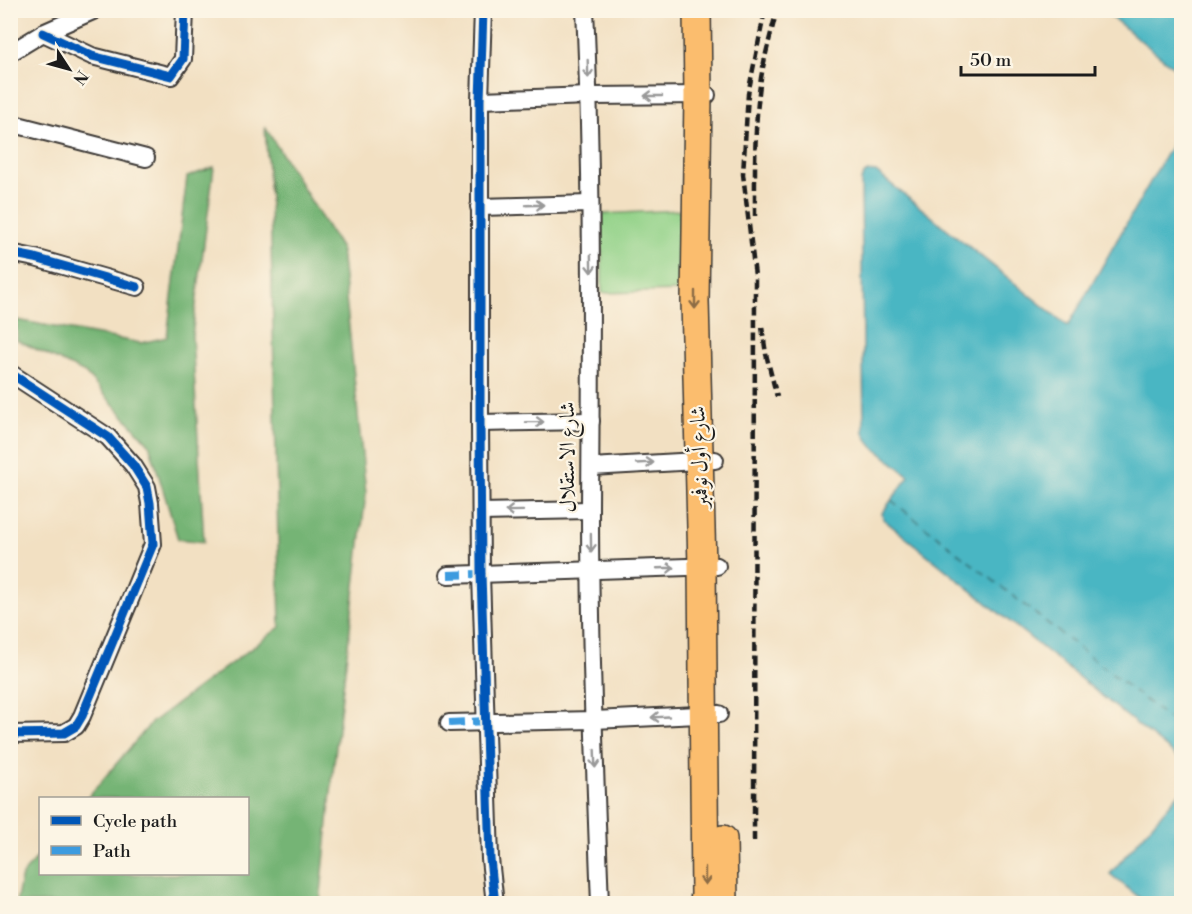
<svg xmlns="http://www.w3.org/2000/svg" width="1192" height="914" viewBox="0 0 1192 914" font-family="'Libre Bodoni',Amiri,serif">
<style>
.green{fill:#92d288;stroke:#577752;stroke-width:1.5}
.forest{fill:#75b474;stroke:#486848;stroke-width:1.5}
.water{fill:#48b6c3;stroke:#326970;stroke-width:1.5}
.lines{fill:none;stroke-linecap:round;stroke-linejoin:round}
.ferry{stroke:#2e5a5f;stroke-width:1.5;stroke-dasharray:8 6;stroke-linecap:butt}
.street-casing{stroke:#3c3935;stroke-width:20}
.primary-casing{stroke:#3c3935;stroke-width:30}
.street{stroke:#fff;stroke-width:16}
.primary{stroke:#fbbd6e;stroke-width:27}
.rail{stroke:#1c1c1c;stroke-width:4.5;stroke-dasharray:9 4.5;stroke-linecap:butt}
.quiet{stroke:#3c9bdf;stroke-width:8;stroke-dasharray:15 8;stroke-linecap:butt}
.cycleway-casing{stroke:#fcf5e5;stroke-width:13}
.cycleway{stroke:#0057b8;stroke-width:9}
.oneway{stroke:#999}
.oneway2{stroke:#8c6c45}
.labels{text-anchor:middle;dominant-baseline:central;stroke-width:4.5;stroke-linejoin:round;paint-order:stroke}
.street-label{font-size:21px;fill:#1c1c1c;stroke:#fcf5e5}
</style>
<rect width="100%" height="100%" fill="#fcf5e5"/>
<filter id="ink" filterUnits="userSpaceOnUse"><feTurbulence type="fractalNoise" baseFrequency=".0167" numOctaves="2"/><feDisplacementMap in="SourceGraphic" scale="12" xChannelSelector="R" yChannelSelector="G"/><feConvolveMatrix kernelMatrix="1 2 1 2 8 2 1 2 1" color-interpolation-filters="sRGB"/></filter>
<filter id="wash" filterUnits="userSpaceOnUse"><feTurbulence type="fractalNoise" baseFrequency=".008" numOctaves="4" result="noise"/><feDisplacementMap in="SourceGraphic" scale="24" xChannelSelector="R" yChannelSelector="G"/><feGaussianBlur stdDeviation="1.35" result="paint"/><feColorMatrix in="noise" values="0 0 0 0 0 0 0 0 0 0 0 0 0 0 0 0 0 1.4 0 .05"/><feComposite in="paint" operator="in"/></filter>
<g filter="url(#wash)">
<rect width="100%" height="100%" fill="#f2e0c2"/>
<!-- green -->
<path class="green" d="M680,210L681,291L602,293V214Z"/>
<!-- forest -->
<g class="forest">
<path d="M265,127L341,249L366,493L333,772L320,903H16L22,875L40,854V874H248V798H87L152,722L280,627L270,201Z"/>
<path d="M214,167L192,336L204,542L178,539L149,444L85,373L17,340V320L141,343L167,337L187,177Z"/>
</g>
<!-- water -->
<g class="water">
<path d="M1104,11H1181V73Z"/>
<path d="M1181,128V760L883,519L882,513L909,476L870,444L864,433L861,181C863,173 868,170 876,172L1068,326Z"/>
<path d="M1181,791V903H1146L1110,874Z"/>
</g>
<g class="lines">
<!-- ferry -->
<path class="ferry" d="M891,500L1182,729"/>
</g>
</g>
<g filter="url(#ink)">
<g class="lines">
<defs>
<g id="street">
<path d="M483,10L480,100V423L481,574L490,859L495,904"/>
<path d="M585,10C593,177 591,343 590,509C590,641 595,772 600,904"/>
<path d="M43,33L92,56L171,76L183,59L185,10"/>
<path d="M10,53L43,33L95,10"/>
<path d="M480,100L589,96L707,95"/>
<path d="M10,123L146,158"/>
<path d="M479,207L590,204"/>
<path d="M10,253L35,258L137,287"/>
<path d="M10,373L108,437L133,465L147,487L150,503L153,544L82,716L76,726L64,733L10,734"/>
<path d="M480,423L591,421"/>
<path d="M591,467L715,460"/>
<path d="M481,512L590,510"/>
<path d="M448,575L717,566"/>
<path d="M449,723L594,720L719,714"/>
</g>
<g id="primary">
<path d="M697,10L698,96L695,301L702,566L705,895L703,904"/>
<path d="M723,839L724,904"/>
</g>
</defs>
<!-- street casing -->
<use href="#street" class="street-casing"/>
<!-- primary casing -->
<use href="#primary" class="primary-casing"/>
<!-- street -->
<use href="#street" class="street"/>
<!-- primary -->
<use href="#primary" class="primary"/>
<!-- rail -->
<g class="rail">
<path d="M755,216C755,170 754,124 761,78C765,55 771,33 777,10"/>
<path d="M762,327L766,354L777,397"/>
<path d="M754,841L755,276L743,174L748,94L765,10"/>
</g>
<!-- quiet -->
<g class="quiet">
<path d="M448,575L481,574"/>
<path d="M449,723L486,721"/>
</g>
<defs>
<g id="cycleway">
<path d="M483,10L480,100V423L481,574L490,859L495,904"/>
<path d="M43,33L92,56L171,76L183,59L185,10"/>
<path d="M10,253L35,258L137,287"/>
<path d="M10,373L108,437L133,465L147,487L150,503L153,544L82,716L76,726L64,733L10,734"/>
</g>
</defs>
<!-- cycleway casing -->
<use href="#cycleway" class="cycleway-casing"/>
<!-- cycleway -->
<use href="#cycleway" class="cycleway"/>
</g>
<!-- one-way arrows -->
<defs><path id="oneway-shaft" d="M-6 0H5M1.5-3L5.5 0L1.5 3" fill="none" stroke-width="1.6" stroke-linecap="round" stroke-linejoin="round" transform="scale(1.5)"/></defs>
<g class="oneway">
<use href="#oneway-shaft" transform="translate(588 69) rotate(88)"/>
<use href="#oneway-shaft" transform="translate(653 96) rotate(180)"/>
<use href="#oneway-shaft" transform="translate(535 205) rotate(-2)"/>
<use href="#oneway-shaft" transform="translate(591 264) rotate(89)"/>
<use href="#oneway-shaft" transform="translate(535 422) rotate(-1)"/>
<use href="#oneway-shaft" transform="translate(645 463) rotate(-3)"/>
<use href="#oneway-shaft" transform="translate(514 511) rotate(179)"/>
<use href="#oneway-shaft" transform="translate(591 543) rotate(89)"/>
<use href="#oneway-shaft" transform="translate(666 568) rotate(-2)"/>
<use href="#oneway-shaft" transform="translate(660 717) rotate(177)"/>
<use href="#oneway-shaft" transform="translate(595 759) rotate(88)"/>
</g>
<g class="oneway2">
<use href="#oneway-shaft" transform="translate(695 300) rotate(90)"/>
<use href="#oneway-shaft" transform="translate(705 876) rotate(90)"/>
</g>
</g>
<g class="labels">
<!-- street labels -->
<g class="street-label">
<text transform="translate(568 457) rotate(-90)">شارع الاستقلال</text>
<text transform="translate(700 457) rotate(-92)">شارع أول نوفمبر</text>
</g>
</g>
<!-- margin -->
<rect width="1192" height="914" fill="none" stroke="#fcf5e5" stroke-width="36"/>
<!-- legend -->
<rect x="39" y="797" width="210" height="78" fill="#fcf5e5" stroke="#a29e95" stroke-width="1.5"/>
<rect x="51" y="816" width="30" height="9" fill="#0057b8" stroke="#a29e95" stroke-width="1.5"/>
<text x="93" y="827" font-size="18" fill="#1c1c1c">Cycle path</text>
<rect x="51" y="846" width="30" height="9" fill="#3c9bdf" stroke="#a29e95" stroke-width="1.5"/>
<text x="93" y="857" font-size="18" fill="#1c1c1c">Path</text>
<!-- north arrow -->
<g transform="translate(69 69) rotate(126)" stroke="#fcf5e5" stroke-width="4.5" paint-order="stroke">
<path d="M0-4.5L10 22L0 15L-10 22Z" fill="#1c1c1c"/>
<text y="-9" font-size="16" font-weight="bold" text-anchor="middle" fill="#1c1c1c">N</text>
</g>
<!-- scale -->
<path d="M961 66v9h134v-9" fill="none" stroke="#1c1c1c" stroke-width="3"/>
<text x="970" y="66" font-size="18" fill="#1c1c1c" stroke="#fcf5e5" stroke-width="4.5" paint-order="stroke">50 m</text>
</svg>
